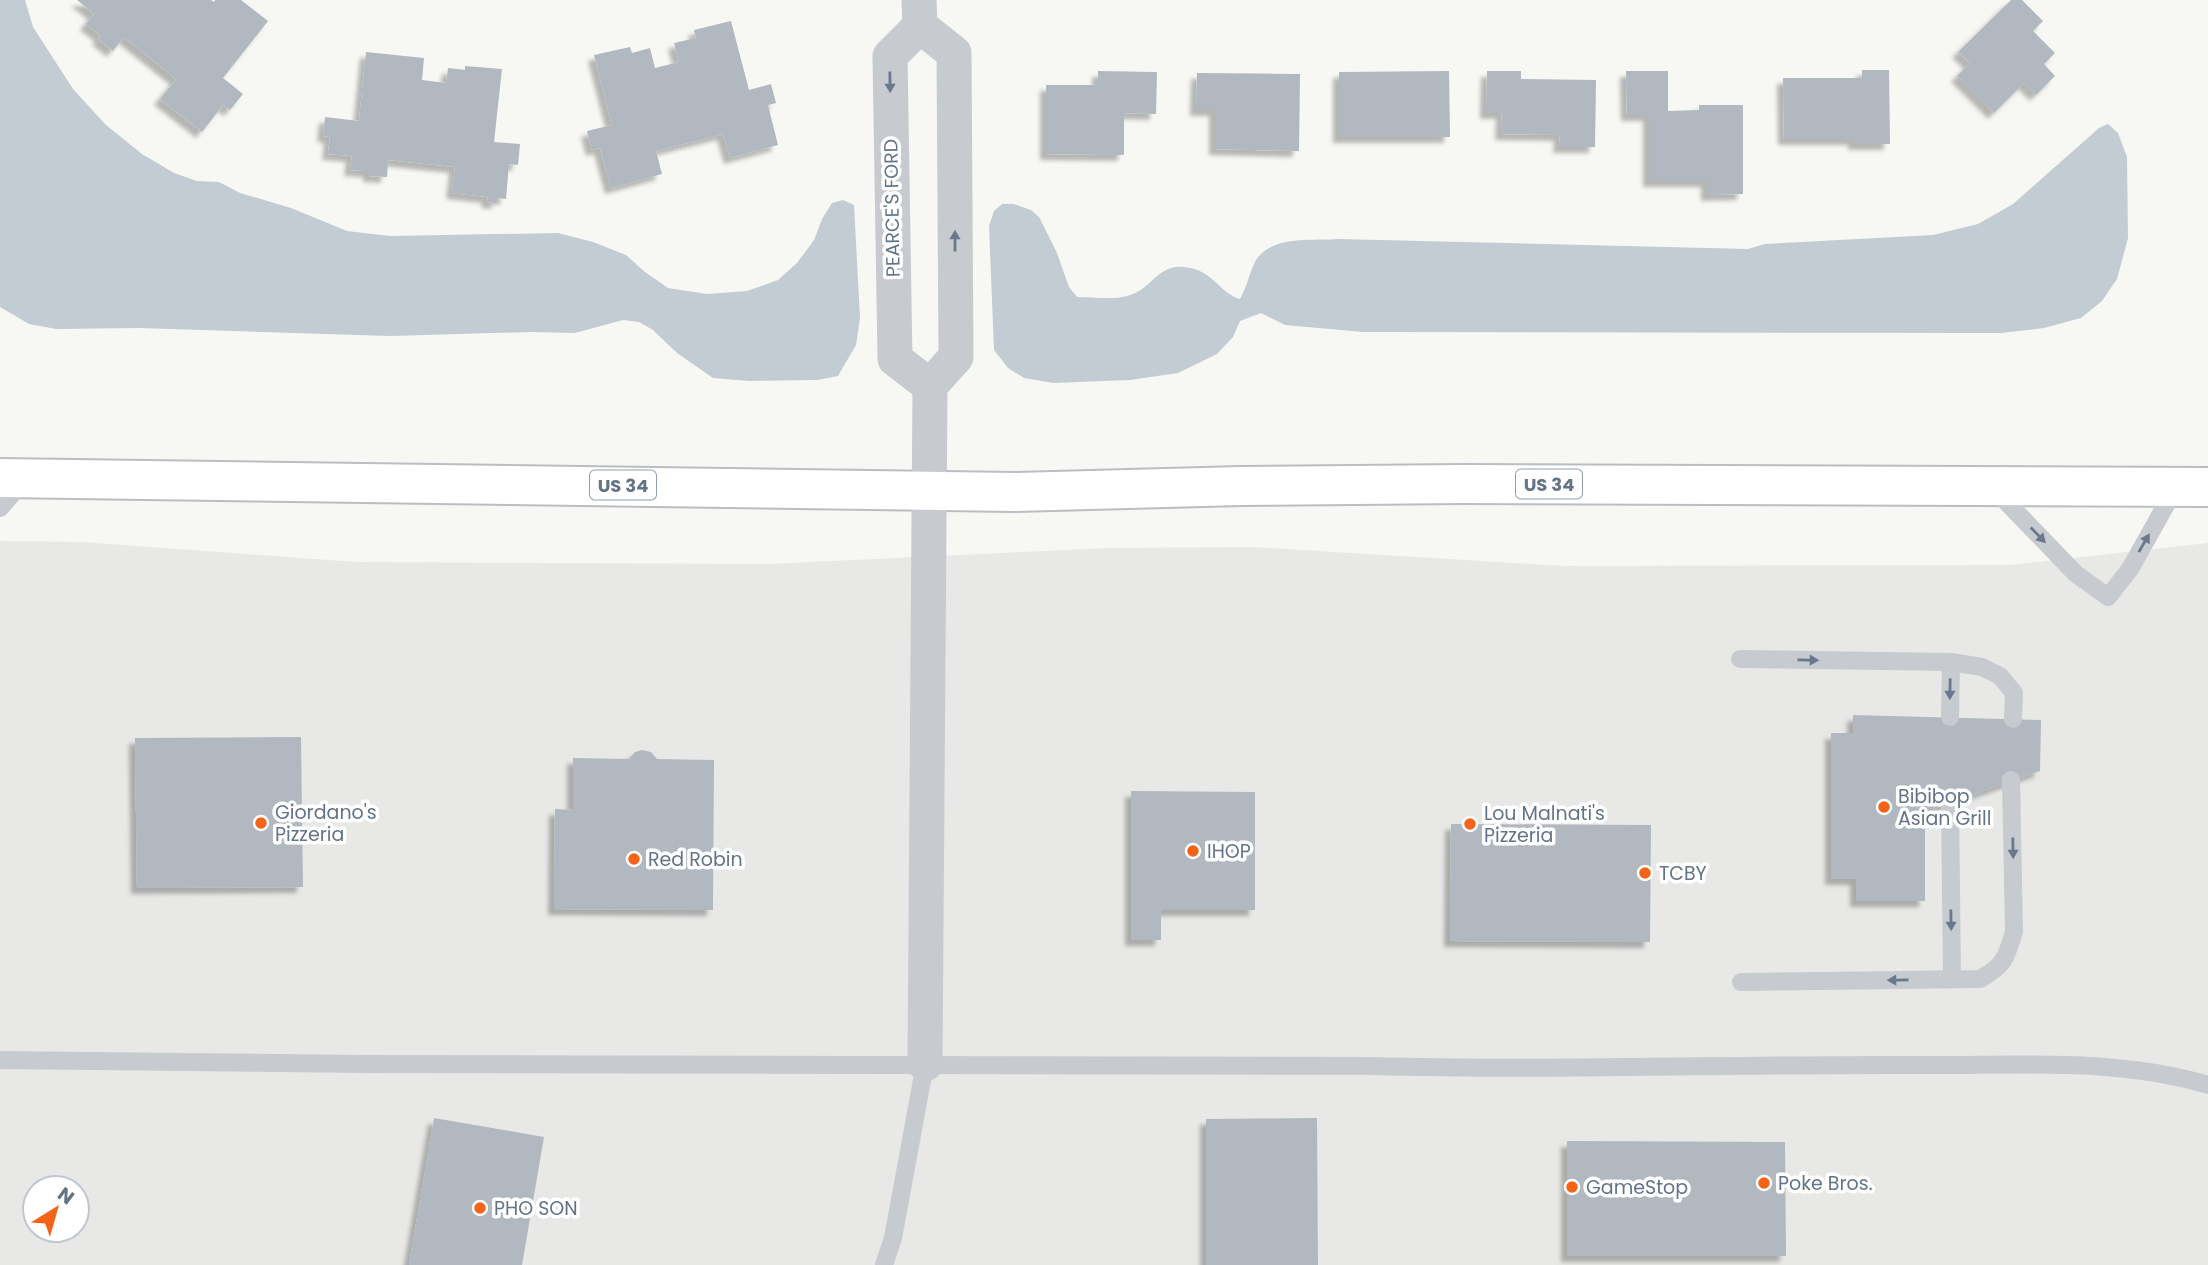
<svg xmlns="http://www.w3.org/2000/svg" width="2208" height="1265" viewBox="0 0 2208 1265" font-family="Poppins,sans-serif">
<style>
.built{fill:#e8e9e7;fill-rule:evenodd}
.water{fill:#c3ccd2}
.building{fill:#b1b8bf;filter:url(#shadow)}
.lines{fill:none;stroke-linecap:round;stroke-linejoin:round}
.primary-casing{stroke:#babdc2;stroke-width:42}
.lane{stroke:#c7cace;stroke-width:18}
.street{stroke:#c7cace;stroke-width:35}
.primary{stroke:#fff;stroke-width:38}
.oneway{fill:#69788c}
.poi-dot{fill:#f36318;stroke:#fff;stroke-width:2.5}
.labels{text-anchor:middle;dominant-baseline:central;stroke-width:7;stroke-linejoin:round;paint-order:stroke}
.shield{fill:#fff;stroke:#929eac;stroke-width:2}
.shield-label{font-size:18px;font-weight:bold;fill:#647488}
.street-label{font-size:19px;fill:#647488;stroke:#fff}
.poi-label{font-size:19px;fill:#647488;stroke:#fff;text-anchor:start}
</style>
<defs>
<filter id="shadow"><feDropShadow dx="-6" dy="6" stdDeviation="2" flood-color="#0004"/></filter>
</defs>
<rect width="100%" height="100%" fill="#f7f8f4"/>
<!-- built -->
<path class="built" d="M0,541L83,542L356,562L767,564L1107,548L1252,547L1563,566L2009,565L2208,543V1265H0ZM35,1188H77V1230H35Z"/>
<!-- water -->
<g class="water">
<path d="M0,0H25L33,27L73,89L106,125L142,154L174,173L197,181L219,182L240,193L291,208L347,231L390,236L558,233L593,242L626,255L645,272L668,288L707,294L747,291L778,280L797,263L814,240L822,219L832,203L843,200L854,205L860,318L856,345L838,376L817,380L749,381L713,378L677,353L653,330L639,322L623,320L575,333L530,332L390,336L140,328L56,329L29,324L0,307Z"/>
<path d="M2108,124L2118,133L2127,157L2128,238L2117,279L2102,301L2081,318L2044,328L2001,333L1363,332L1285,325L1261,313L1240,321L1233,337L1217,354L1178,373L1130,380L1053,383L1024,378L1008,368L994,350L989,226L994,211L1002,204H1014L1031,210L1039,217L1057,253L1069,287L1077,297C1093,297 1112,300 1127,296C1151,291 1157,264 1184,267C1213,269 1220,294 1240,299C1247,287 1249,274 1255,262C1269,235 1312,241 1338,239L1748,249L1765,244L1933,235L1978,224L2013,204L2099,128Z"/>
</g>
<!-- building -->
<g class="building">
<path d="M77,0H211L214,2L215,0H241L268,21L223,78L243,94L230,110L223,105L202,132L160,99L176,79L124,37L113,51L98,39L101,36L86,24L94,14Z"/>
<path d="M2011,0H2022L2043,21L2033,31L2055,53L2044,64L2055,76L2036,95L2024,83L1994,113L1957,76L1970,63L1958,52Z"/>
<path d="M731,21L749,90L771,84L776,103L768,105L778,145L730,158L723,134L656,151L662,174L611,188L600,148L592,150L587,131L612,125L594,55L630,47L632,53L650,48L655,68L679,62L674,43L696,38L694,30Z"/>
<path d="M366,52L424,58L422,80L446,83L448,68L465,70V66L502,69L494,142L520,144L518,165L509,164L506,199L498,198L497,203L487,202L488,197L452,193L455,167L388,160L387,177L369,176V171L350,170L352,156L328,154L330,137L323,136L325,117L359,121Z"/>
<path d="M1862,70H1889L1890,144H1854V139H1784L1783,78H1862Z"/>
<path d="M1098,71L1157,72L1156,114L1124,113V155L1046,154V85H1098Z"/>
<path d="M1449,71L1450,137H1339V72Z"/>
<path d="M1487,71H1521V79L1596,80L1595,147H1559L1560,135L1501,134L1502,113H1486Z"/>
<path d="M1626,71H1668V111L1699,110V105H1743V194L1707,195V181H1649V115H1627Z"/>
<path d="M1197,73L1300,74L1299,151L1215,149V110H1196Z"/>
<path d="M1853,715L2041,720L2040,771L1925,812V901H1856V879H1831V733H1853Z"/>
<path d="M301,737L303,887L137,888L135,738Z"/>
<path d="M642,750L651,752L657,759L714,760L713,910L554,909L555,809L573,810V758L629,759L635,752Z"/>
<path d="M1131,791L1255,792V910H1161V940H1131Z"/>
<path d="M1451,824L1651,825L1650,942L1450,941Z"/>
<path d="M434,1118L544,1137L522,1265H409Z"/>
<path d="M1317,1118L1318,1265H1206V1119Z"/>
<path d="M1567,1141L1785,1142L1786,1256H1567Z"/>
</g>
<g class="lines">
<defs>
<path id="primary" d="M0,478L1015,492L1241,486L1464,484L2208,487"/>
</defs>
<!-- primary casing -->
<use href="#primary" class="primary-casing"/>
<!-- lane -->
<g class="lane">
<path d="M1993,488L2076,574L2108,597L2130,569L2176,487"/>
<path d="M0,508L25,479"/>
<path d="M1740,659L1951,662L1982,667L2000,676L2014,693L2013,719"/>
<path d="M1950,717L1951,662"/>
<path d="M1950,802L1952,979"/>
<path d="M1741,982L1980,979C2004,966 2007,957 2014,931L2011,780"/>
<path d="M0,1060L365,1064L1371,1066C1553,1071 1735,1064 1918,1065C2014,1066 2115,1057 2208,1085"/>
<path d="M884,1265L893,1238L925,1064"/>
</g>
<!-- street -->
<g class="street">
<path d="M919,0L920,26L890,56L895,359L930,386"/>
<path d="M920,26L954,53L956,357L930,386L925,1064"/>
</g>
<!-- primary -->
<use href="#primary" class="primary"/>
</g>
<!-- one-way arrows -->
<defs><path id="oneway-solid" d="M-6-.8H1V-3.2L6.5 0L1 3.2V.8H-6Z" transform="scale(1.75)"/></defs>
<g class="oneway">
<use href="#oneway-solid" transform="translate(890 82) rotate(89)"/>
<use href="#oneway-solid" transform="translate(955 241) rotate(-90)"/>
<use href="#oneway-solid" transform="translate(2038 535) rotate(46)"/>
<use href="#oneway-solid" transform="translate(2144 543) rotate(-60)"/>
<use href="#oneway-solid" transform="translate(1808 660) rotate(1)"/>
<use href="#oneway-solid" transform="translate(1950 689) rotate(91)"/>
<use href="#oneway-solid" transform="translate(2013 848) rotate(89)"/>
<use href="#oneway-solid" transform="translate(1951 920) rotate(89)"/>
<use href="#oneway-solid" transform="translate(1898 980) rotate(179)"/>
</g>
<!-- markers -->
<g class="poi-dot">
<circle cx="1884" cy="807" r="7"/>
<circle cx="261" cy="823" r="7"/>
<circle cx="1470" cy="824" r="7"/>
<circle cx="1193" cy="851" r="7"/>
<circle cx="634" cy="859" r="7"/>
<circle cx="1645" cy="873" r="7"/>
<circle cx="1764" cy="1183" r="7"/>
<circle cx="1572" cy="1187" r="7"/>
<circle cx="480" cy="1208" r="7"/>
</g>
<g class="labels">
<!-- shield labels -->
<g class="shield">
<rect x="1516" y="469.5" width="66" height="29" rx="5"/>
<rect x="590" y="470.5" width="66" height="29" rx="5"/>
</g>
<g class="shield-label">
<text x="1549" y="484">US 34</text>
<text x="623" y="485">US 34</text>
</g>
<!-- street labels -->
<g class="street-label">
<text transform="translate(892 208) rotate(-91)">PEARCE'S FORD</text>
</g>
<!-- poi labels -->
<g class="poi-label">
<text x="1898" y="796">Bibibop<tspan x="1898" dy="22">Asian Grill</tspan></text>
<text x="275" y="812">Giordano's<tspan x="275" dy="22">Pizzeria</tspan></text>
<text x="1484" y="813">Lou Malnati's<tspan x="1484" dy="22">Pizzeria</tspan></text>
<text x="1207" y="851">IHOP</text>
<text x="648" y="859">Red Robin</text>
<text x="1659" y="873">TCBY</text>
<text x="1778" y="1183">Poke Bros.</text>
<text x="1586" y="1187">GameStop</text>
<text x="494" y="1208">PHO SON</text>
</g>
</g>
<!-- north arrow -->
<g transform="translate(56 1209) rotate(37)"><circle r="33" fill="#ffffff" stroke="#c1c7cf" stroke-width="2"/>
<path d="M0-5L12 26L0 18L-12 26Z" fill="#f36318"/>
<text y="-10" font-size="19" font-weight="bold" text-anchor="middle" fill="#647488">N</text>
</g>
</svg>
